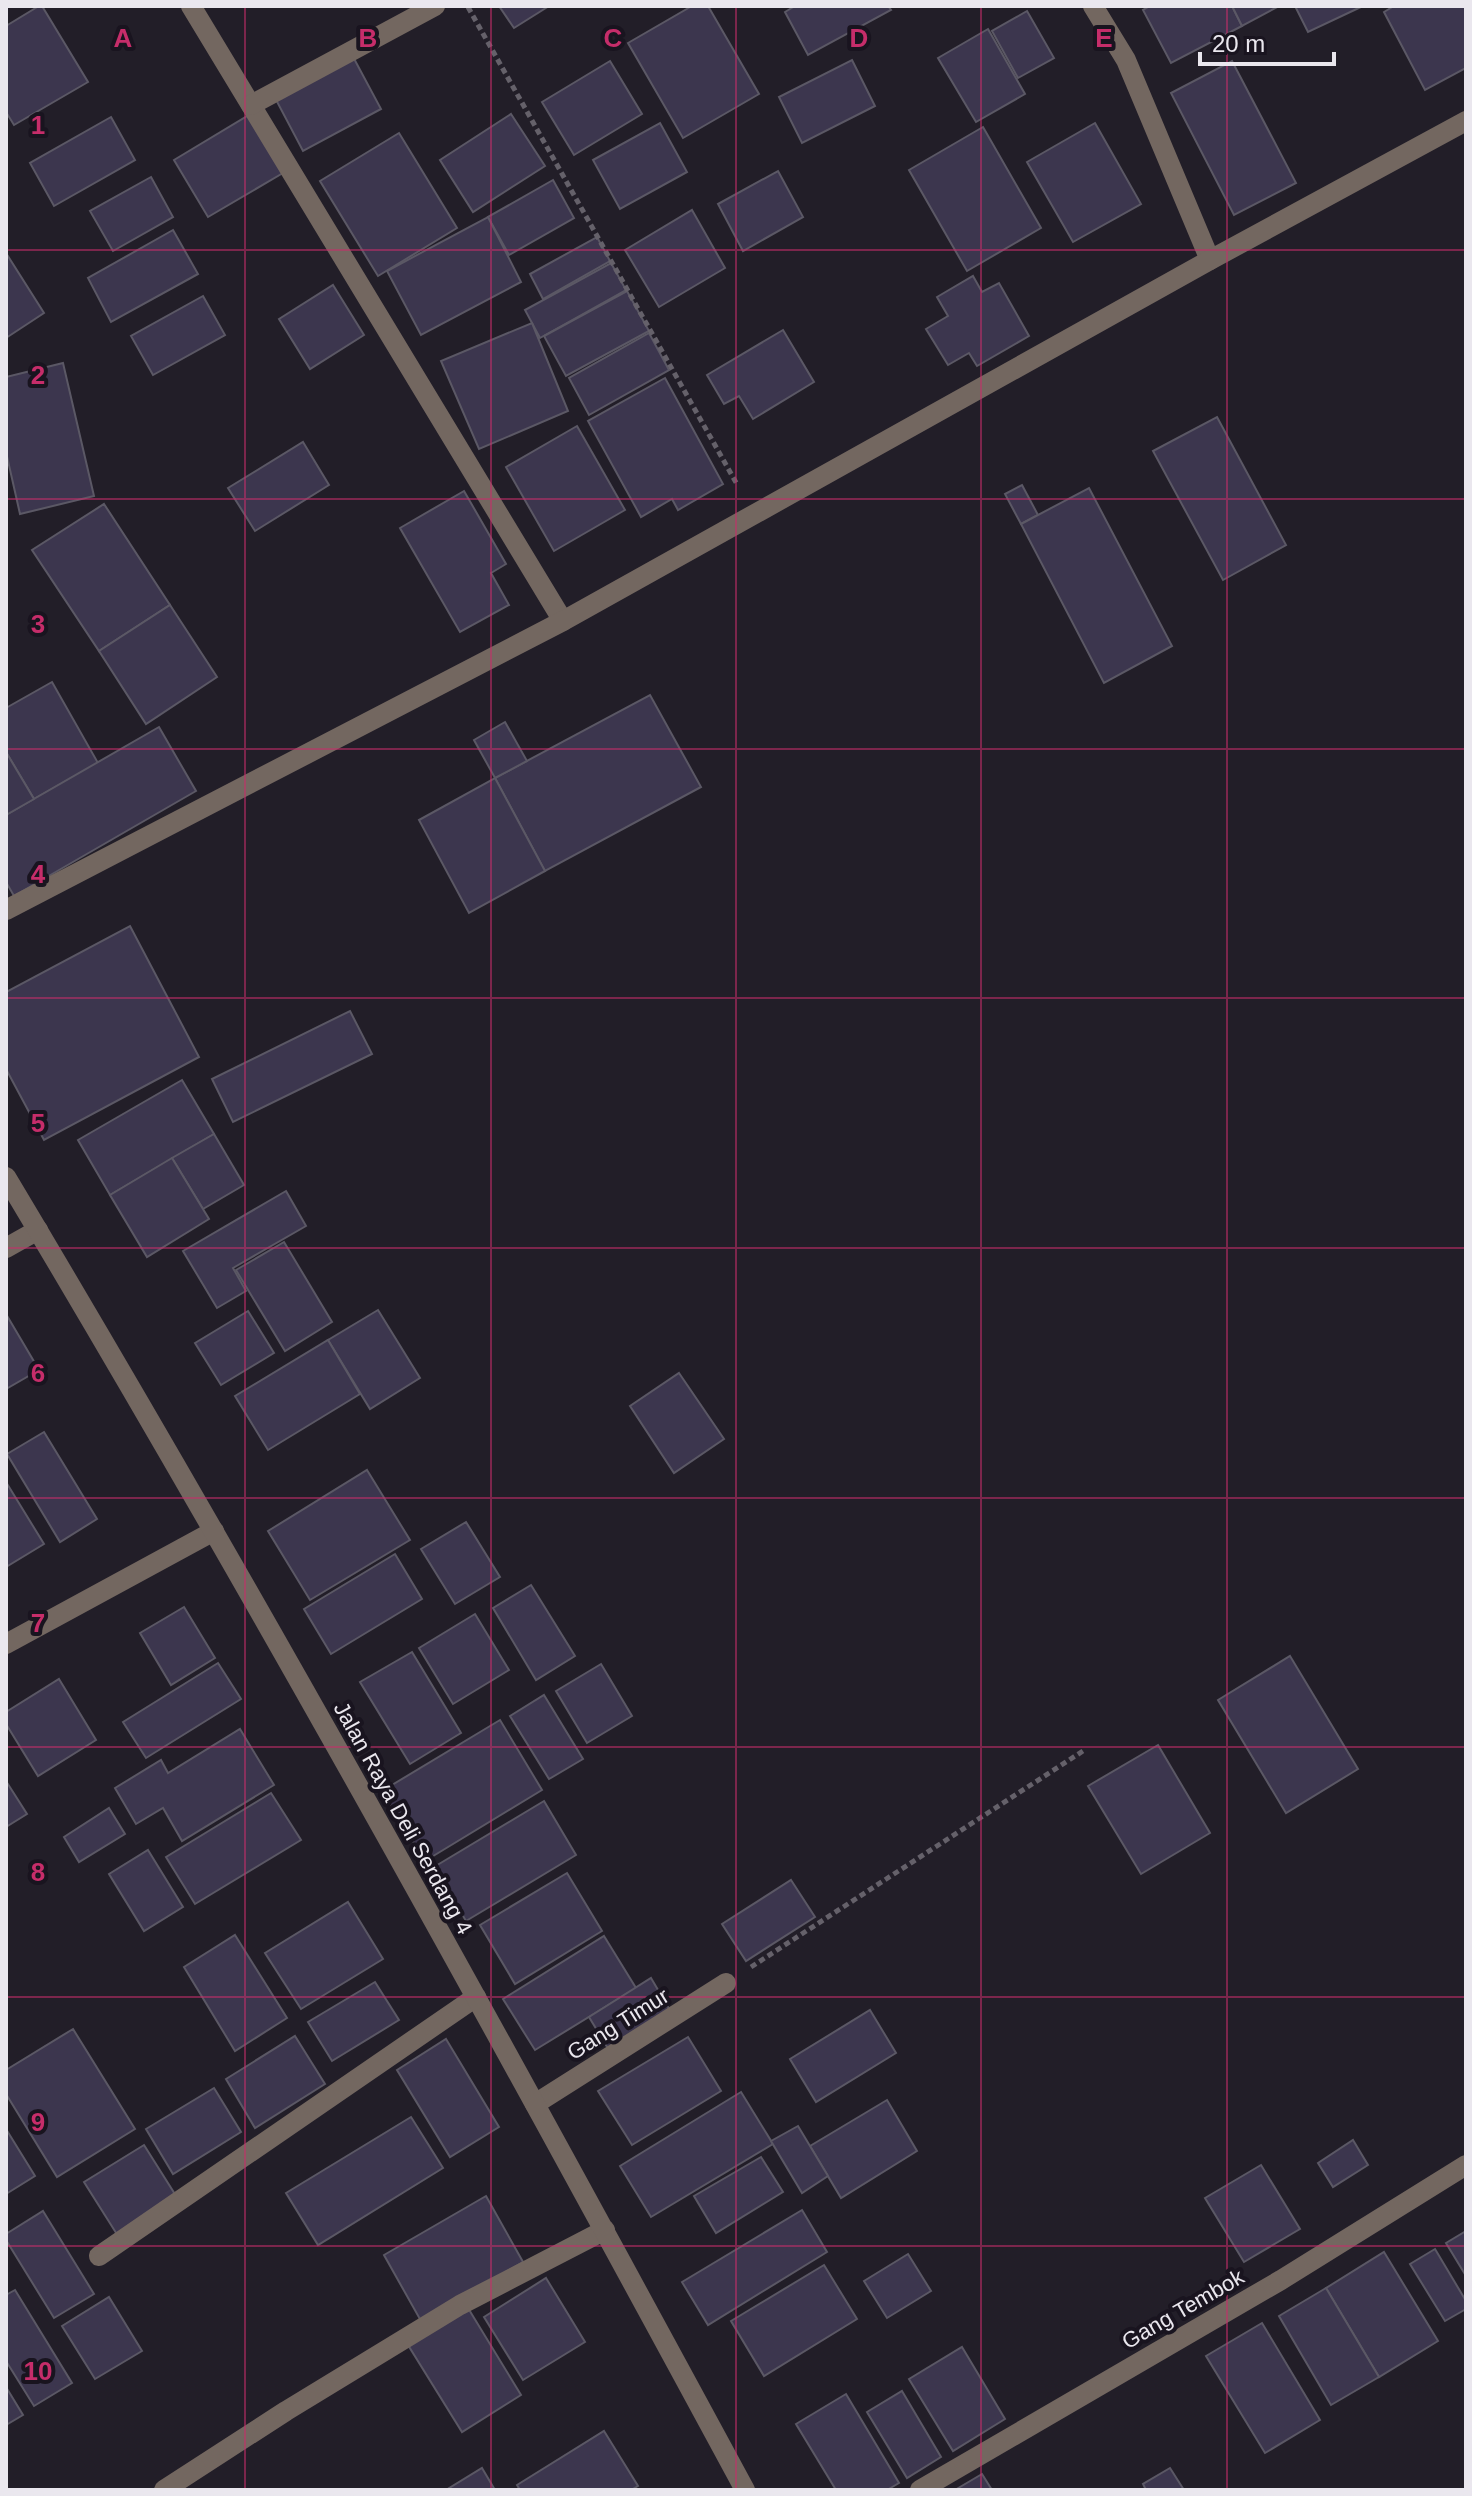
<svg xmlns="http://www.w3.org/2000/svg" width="1472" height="2496" viewBox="0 0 1472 2496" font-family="Arial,sans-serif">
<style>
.building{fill:#3c364e;stroke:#5b5865;stroke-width:2}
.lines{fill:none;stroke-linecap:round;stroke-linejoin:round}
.path{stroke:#65616a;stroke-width:5;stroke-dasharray:6 4;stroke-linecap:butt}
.minor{stroke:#736760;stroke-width:20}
.tertiary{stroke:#736760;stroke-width:20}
.grid{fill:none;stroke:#c62d6a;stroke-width:2;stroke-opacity:0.55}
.labels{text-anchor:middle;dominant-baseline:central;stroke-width:8;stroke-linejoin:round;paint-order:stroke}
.street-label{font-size:22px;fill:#eae7ee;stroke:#19141f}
.grid-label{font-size:26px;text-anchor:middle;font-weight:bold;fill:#c62d6a;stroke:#19141f;stroke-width:8;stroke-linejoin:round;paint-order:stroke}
</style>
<rect width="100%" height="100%" fill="#221e28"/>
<!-- building -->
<g class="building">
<path d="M39,6H42L88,82L14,125L6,112V26Z"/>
<path d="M499,6H549L514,28Z"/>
<path d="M692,6H708L759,94L683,138L628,43Z"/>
<path d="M795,6H888L891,10L808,55L785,12Z"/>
<path d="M1150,6H1232L1242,26L1171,63L1143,10Z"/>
<path d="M1232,6H1279L1242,26Z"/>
<path d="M1295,6H1363L1308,32Z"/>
<path d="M1394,6H1466V68L1425,90L1384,12Z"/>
<path d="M1027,11L1054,58L1018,78L992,31Z"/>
<path d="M988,29L1025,94L976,122L938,58Z"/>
<path d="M351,53L381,109L303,151L274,96Z"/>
<path d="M852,60L875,106L802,143L779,97Z"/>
<path d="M610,61L642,114L574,155L542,102Z"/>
<path d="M1232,61L1296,183L1234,215L1171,93Z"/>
<path d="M511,114L545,166L473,212L440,160Z"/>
<path d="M249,115L283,173L208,217L174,160Z"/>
<path d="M111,117L135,160L54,206L30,163Z"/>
<path d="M660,123L687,172L620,209L593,160Z"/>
<path d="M1095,123L1141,204L1073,242L1027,162Z"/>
<path d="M983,127L1041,228L967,271L909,170Z"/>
<path d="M399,133L457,228L378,276L320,181Z"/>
<path d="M778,171L803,217L743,251L718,204Z"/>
<path d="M151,177L173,217L113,251L90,211Z"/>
<path d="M553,180L574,218L509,255L488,217Z"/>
<path d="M692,210L725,268L659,307L625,250Z"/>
<path d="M488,217L521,282L421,335L387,271Z"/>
<path d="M173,230L198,274L111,322L88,278Z"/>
<path d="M597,237L610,261L543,299L530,274Z"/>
<path d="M6,253L44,313L6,338Z"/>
<path d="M611,263L626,290L540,338L525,310Z"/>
<path d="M973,276L982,292L999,283L1029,336L977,366L969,353L948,365L926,329L948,316L937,297Z"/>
<path d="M333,285L364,335L310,369L279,319Z"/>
<path d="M627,291L649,331L566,376L544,336Z"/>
<path d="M203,296L225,335L153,375L131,336Z"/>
<path d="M532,323L568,411L479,449L441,361Z"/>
<path d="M783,330L814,382L753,419L739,396L724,404L707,375Z"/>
<path d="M649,333L669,370L589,415L569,378Z"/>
<path d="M63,363L94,496L20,514L6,452V377Z"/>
<path d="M665,378L723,484L678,510L672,499L641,517L588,421Z"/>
<path d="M1217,417L1286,545L1223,580L1153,451Z"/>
<path d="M577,426L625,510L554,551L506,467Z"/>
<path d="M303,442L329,485L255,531L228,488Z"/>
<path d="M1022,485L1038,515L1021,524L1005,494Z"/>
<path d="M1089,488L1172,646L1104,683L1021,524Z"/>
<path d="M464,491L506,564L491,573L509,605L460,632L400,528Z"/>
<path d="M104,504L170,605L99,651L32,550Z"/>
<path d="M170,605L217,677L146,724L99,651Z"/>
<path d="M52,682L98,763L34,799L6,752V708Z"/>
<path d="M650,695L701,787L545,871L495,778Z"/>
<path d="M505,722L527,761L495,778L474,740Z"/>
<path d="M159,727L196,791L14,896L6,882V815Z"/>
<path d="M6,752L34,799L6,815Z"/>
<path d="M495,778L545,871L469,913L419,820Z"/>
<path d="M130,926L199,1057L44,1140L6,1069V992Z"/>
<path d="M350,1011L372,1054L233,1122L212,1079Z"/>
<path d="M182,1080L214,1134L110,1195L78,1140Z"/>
<path d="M214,1134L244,1185L203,1209L172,1158Z"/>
<path d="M172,1158L209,1219L147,1257L110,1195Z"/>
<path d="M286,1191L306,1226L233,1268L246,1291L217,1308L183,1251Z"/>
<path d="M284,1242L332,1322L285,1351L236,1270Z"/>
<path d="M378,1310L420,1378L370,1409L328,1340Z"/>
<path d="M248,1311L274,1353L221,1385L195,1343Z"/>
<path d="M6,1314L39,1370L6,1389Z"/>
<path d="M328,1340L360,1394L268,1450L235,1396Z"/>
<path d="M679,1373L724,1439L674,1473L630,1406Z"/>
<path d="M44,1432L97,1519L60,1542L7,1454Z"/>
<path d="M367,1470L410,1540L310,1600L268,1531Z"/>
<path d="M6,1482L44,1544L6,1567Z"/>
<path d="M466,1522L500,1577L455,1604L421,1549Z"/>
<path d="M395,1554L422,1599L331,1654L304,1609Z"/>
<path d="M531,1585L575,1656L536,1680L493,1608Z"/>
<path d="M184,1607L215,1658L171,1685L140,1633Z"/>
<path d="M475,1614L509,1670L453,1704L419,1648Z"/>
<path d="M412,1652L461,1733L410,1764L360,1682Z"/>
<path d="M1290,1656L1358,1769L1286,1813L1218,1700Z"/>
<path d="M218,1663L241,1699L146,1758L123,1722Z"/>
<path d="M601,1664L632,1716L587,1743L556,1691Z"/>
<path d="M59,1679L96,1740L38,1776L6,1724V1712Z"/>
<path d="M544,1695L583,1759L549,1779L510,1716Z"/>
<path d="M500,1720L542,1790L425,1861L382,1791Z"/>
<path d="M240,1729L274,1785L182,1841L163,1808L136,1824L115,1788L161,1760L168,1773Z"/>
<path d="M1158,1745L1210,1833L1141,1874L1088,1786Z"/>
<path d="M6,1781L27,1814L6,1827Z"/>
<path d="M271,1793L301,1840L195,1904L166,1857Z"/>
<path d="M544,1801L576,1855L466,1921L434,1867Z"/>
<path d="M109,1808L125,1834L79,1862L64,1837Z"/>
<path d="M148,1850L183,1907L144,1931L109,1874Z"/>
<path d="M567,1873L602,1931L515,1984L480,1925Z"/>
<path d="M791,1880L815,1917L746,1961L722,1924Z"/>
<path d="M348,1902L383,1959L301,2009L265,1953Z"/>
<path d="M235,1935L287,2018L235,2051L184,1967Z"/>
<path d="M604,1936L636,1988L535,2050L503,1999Z"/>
<path d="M651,1978L671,2012L609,2050L589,2017Z"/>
<path d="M375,1982L399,2020L332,2061L308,2022Z"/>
<path d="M870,2010L896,2053L816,2102L790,2059Z"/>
<path d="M73,2029L135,2129L57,2177L6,2094V2070Z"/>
<path d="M295,2036L325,2084L255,2128L226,2079Z"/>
<path d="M688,2037L721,2091L632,2145L598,2091Z"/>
<path d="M446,2039L499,2127L450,2157L397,2070Z"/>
<path d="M214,2088L241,2132L173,2174L146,2129Z"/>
<path d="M741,2092L773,2144L651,2217L620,2166Z"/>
<path d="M887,2100L917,2151L841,2198L810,2146Z"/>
<path d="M411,2117L443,2168L318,2245L286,2193Z"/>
<path d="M798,2126L828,2176L802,2193L771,2141Z"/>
<path d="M6,2129L35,2176L6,2194Z"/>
<path d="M1353,2140L1368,2165L1333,2187L1318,2163Z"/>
<path d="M144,2145L178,2199L118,2236L84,2182Z"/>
<path d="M761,2157L783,2192L716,2233L694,2196Z"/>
<path d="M1261,2165L1300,2229L1244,2262L1205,2198Z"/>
<path d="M486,2196L523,2262L421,2321L384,2255Z"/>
<path d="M802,2210L827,2252L708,2325L682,2282Z"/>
<path d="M43,2211L94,2294L54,2318L6,2240V2234Z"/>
<path d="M1466,2231V2276L1446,2243Z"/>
<path d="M1435,2249L1466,2301V2309L1445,2321L1410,2264Z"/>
<path d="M1384,2252L1438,2341L1379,2377L1326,2288Z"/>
<path d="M908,2254L931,2291L887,2318L864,2281Z"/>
<path d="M824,2265L857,2319L764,2376L731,2321Z"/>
<path d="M546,2278L585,2342L523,2380L484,2317Z"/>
<path d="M1326,2288L1379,2377L1331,2405L1279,2316Z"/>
<path d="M15,2290L72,2383L34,2406L6,2361V2295Z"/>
<path d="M109,2297L142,2351L95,2379L62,2326Z"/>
<path d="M468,2308L521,2395L462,2432L408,2345Z"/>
<path d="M1262,2323L1320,2420L1265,2453L1206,2356Z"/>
<path d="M962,2347L1005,2419L953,2451L909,2379Z"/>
<path d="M6,2387L23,2415L6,2425Z"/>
<path d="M902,2391L941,2457L907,2478L867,2412Z"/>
<path d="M846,2394L899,2483L887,2490H836L796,2424Z"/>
<path d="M604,2431L638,2486L631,2490H520L517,2485Z"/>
<path d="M482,2468L495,2490H446Z"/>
<path d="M1170,2468L1184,2490H1146L1143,2484Z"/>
<path d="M982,2474L992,2490H955Z"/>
</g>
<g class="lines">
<!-- path -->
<g class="path">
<path d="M468,7L738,486"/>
<path d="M751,1967L1086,1749"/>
</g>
<!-- minor -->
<g class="minor">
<path d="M191,6L563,621"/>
<path d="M1093,6L1126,60L1210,260"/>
<path d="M251,105L435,6"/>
<path d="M6,910L563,621L1210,260L1466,121"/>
<path d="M6,1248L38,1230"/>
<path d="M6,1644L214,1531"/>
<path d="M535,2104L726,1983"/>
<path d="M99,2256L476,1997"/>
<path d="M164,2490L286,2411L460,2305L605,2230"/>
<path d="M920,2490L1281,2280L1466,2165"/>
</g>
<!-- tertiary -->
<path class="tertiary" d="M6,1177C264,1608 506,2048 745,2490"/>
</g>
<!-- grid -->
<path class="grid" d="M245,6V2490M491,6V2490M736,6V2490M981,6V2490M1227,6V2490M6,250H1466M6,499H1466M6,749H1466M6,998H1466M6,1248H1466M6,1498H1466M6,1747H1466M6,1997H1466M6,2246H1466"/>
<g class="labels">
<!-- street labels -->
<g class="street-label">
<text transform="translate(403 1818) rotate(61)">Jalan Raya Deli Serdang 4</text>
<text transform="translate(618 2024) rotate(-32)">Gang Timur</text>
<text transform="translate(1183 2309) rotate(-30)">Gang Tembok</text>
</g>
</g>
<g class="grid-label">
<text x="123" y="47">A</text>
<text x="368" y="47">B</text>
<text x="613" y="47">C</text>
<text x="859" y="47">D</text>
<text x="1104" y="47">E</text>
<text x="38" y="134">1</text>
<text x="38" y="384">2</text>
<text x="38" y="633">3</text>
<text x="38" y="883">4</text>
<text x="38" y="1132">5</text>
<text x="38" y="1382">6</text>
<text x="38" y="1632">7</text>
<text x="38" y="1881">8</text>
<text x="38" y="2131">9</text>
<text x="38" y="2380">10</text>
</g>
<!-- border -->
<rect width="1472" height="2496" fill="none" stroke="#eae7ee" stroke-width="16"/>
<!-- scale -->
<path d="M1200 52v12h134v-12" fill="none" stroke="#eae7ee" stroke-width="4"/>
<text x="1212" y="52" font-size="24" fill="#eae7ee" stroke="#19141f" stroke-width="6" paint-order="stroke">20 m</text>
</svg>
